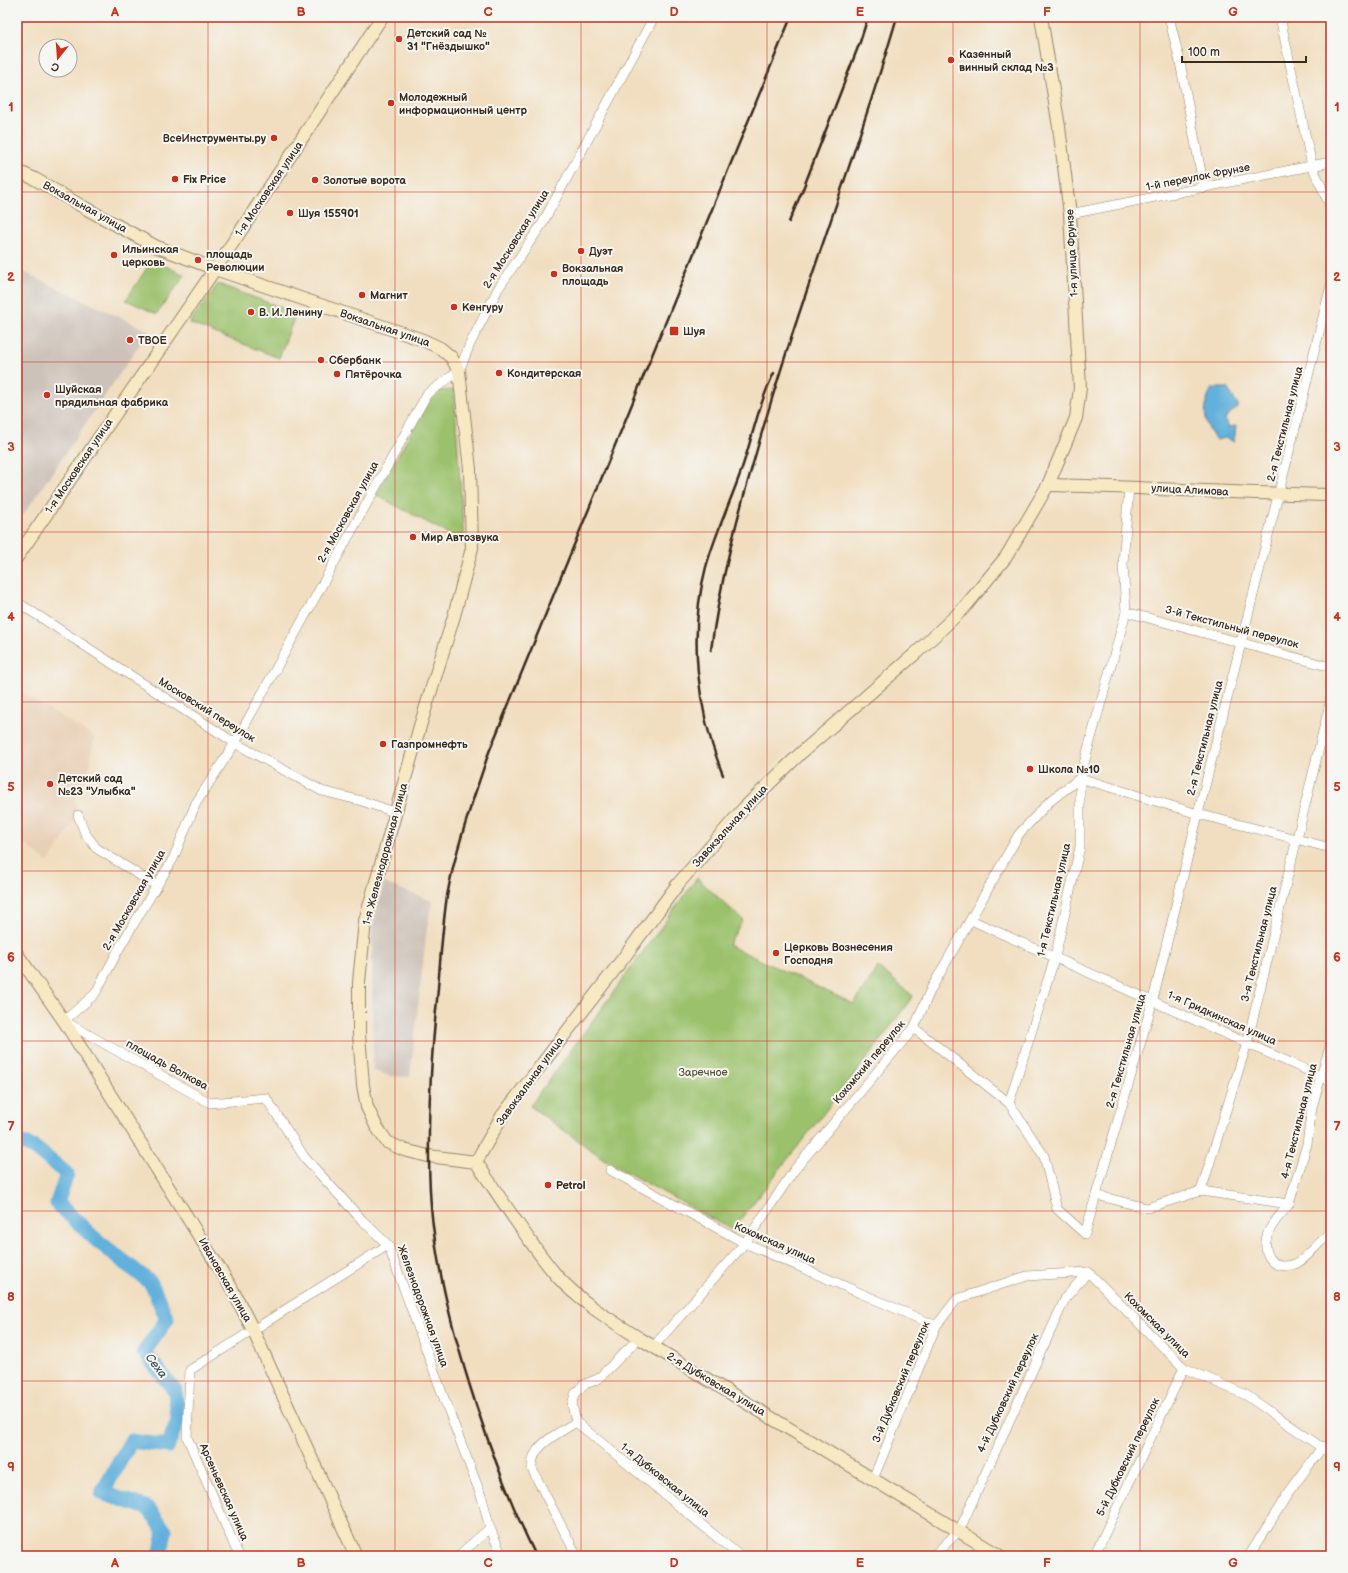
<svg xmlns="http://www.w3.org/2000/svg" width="1348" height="1573" viewBox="0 0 1348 1573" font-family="'Balsamiq Sans',sans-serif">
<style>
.built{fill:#e8cfb5}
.industrial{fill:#cdc2b9}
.green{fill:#9bc16c;stroke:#6b7645}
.water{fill:#62b0dc;stroke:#4e6d7d}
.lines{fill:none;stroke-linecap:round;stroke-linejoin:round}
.river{stroke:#62b0dc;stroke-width:15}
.street-casing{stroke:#96846f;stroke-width:10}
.secondary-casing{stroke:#96846f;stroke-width:14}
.street{stroke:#fff;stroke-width:9}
.secondary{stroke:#f7e9c3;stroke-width:12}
.rail{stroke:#3b2a1e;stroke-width:2.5}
.grid{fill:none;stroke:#c8321e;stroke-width:1;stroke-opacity:0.55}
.poi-dot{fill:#c8321e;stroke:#f6f6f2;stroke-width:1.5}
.labels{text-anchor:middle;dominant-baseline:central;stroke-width:4;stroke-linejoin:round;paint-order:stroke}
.poi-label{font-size:11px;font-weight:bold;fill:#3b2a1e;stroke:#f6f6f2;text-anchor:start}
.street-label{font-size:11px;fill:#3b2a1e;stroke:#f6f6f2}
.park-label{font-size:11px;fill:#585735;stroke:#f6f6f2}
.water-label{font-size:12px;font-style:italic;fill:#495960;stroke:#f6f6f2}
.neatline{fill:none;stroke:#c8321e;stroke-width:1.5}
.grid-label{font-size:13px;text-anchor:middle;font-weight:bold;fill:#c8321e}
</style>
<rect width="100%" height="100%" fill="#f6f6f2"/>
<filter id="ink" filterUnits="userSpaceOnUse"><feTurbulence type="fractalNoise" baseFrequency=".025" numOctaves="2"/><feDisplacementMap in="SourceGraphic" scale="8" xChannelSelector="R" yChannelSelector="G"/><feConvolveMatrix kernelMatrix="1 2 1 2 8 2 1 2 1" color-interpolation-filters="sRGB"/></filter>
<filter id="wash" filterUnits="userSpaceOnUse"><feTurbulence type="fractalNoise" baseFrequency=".012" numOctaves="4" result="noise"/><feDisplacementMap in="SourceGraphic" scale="16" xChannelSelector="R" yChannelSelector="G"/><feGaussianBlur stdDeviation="0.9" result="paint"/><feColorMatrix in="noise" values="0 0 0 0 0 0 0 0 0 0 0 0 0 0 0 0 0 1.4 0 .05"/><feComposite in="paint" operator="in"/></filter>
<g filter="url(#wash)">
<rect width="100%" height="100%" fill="#f1dec0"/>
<!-- built -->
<path class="built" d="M19,691L94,737L89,768L75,799L78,815L48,863L17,838V696Z"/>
<!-- industrial -->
<g class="industrial">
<path d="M17,269L149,331L17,524Z"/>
<path d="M384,883L432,901L427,928L410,1077L390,1076L373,1070L372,929Z"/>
</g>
<!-- green -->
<g class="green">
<path d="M152,260L185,275L157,314L126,300Z"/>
<path d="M218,284L296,313L279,358L189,323Z"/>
<path d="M454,390L464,542L376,495L434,391Z"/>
<path d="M697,878L743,920L728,945L854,1004L878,967L913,996L872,1052L732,1230L608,1162L530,1106Z"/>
</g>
<!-- water -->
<path class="water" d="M1212,388H1227L1239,406L1225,418L1227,427L1236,426L1234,442L1226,438L1216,440C1202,424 1203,405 1212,388Z"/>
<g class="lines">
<!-- river -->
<path class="river" d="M17,1141L35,1148L67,1174L57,1203L94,1238L151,1283L167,1319L144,1352L175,1391L178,1419L168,1446L131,1441L102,1493L148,1508L165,1531L160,1556"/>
</g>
</g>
<g filter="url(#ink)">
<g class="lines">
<defs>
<g id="street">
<path d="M1169,17L1180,62L1204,188"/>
<path d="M1280,17L1312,166L1331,208"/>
<path d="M1070,214L1331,162"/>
<path d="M17,602L235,743L322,791L362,801L397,813"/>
<path d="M1126,612L1331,667"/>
<path d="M78,815L85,833L96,848L157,886"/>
<path d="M971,920L1331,1081"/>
<path d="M914,1028L1009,1103L1044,1156L1057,1209L1085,1234L1096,1195L1147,1208L1201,1191L1289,1204C1283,1212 1275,1220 1270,1229C1259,1248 1270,1273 1295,1264C1310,1258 1317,1240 1331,1235"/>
<path d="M1009,1103L1055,957L1080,847V778L1126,612L1123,563L1129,487"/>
<path d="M610,1170L745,1243L936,1326"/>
<path d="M1201,1191L1247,1043L1331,699"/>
<path d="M1096,1195L1153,1000L1198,814L1331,285"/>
<path d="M1289,1204L1307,1144L1312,1107L1331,1043"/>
<path d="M653,1347L745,1243L795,1169L914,1028L931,989L1019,834L1049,802L1080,778L1198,814L1331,848"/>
<path d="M576,1422L740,1556"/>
<path d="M576,1422C558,1434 530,1445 532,1469L577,1556"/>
<path d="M576,1422L572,1405L575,1394L583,1385L598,1379L639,1338"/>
<path d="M873,1479L936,1326L957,1299L1027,1276L1088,1272L1184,1368L1246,1395L1331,1454"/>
<path d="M239,1556L187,1437L190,1370L388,1245"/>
<path d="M458,1556L490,1528"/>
<path d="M502,1556L490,1528L482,1498L445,1401L388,1245L362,1220L305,1158L266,1098L210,1103L64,1021L95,994L121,945L173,859L196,803L235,743L427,394L459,371L470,344L498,289L542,224L654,17"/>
<path d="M933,1556L959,1531L1066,1297L1088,1272"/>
<path d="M1094,1556L1184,1368"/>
<path d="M1249,1556L1287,1495L1323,1446"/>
</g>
<g id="secondary">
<path d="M17,171L35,179L85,208L155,246L215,269L423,340L440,348L451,357L459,371L470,469L472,548L454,616L420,726L365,921L359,982V1034L363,1085L367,1107L376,1126L387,1142L404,1150L428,1156L476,1162"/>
<path d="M1048,485C1143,487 1237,494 1331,495"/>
<path d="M17,557L226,253L382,17"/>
<path d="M17,954L64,1021L231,1287L253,1330L356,1556"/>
<path d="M476,1162L502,1116L625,956L678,884L744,808L801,753L916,653L964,608L1006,557L1048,485L1076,418L1080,388L1070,214L1059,127L1041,17"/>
<path d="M476,1162C502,1200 527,1240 556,1275C579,1301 610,1320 639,1338L1000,1556"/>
</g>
</defs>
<!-- street casing -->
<use href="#street" class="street-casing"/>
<!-- secondary casing -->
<use href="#secondary" class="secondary-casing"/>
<!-- street -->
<use href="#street" class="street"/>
<!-- secondary -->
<use href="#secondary" class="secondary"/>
<!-- rail -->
<g class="rail">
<path d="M789,222L803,189L860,42L868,17"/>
<path d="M711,650C720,582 737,518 756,453C797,306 854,164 897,17"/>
<path d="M723,775C697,711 688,635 706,567C715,535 729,505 740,474C752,440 758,405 774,373"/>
<path d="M536,1556C512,1508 493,1456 476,1405C455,1341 437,1275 431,1207C426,1138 430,1069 437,1000C440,965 442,930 447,896C456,847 473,800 489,752L791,17"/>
</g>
</g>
</g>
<!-- grid -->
<path class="grid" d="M208,17V1556M395,17V1556M581,17V1556M767,17V1556M953,17V1556M1140,17V1556M17,192H1331M17,362H1331M17,532H1331M17,702H1331M17,871H1331M17,1041H1331M17,1211H1331M17,1381H1331"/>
<!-- markers -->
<g class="poi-dot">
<circle cx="399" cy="39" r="4"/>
<circle cx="951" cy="60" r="4"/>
<circle cx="391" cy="103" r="4"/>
<circle cx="274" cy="138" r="4"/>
<circle cx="175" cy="179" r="4"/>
<circle cx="315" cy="180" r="4"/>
<circle cx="290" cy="213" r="4"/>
<circle cx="581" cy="251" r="4"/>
<circle cx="114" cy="255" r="4"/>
<circle cx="198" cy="260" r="4"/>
<circle cx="554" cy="274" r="4"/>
<circle cx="362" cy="295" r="4"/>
<circle cx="454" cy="307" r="4"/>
<circle cx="251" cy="312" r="4"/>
<rect x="669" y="326" width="10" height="10" rx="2"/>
<circle cx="130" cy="340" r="4"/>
<circle cx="321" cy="360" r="4"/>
<circle cx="499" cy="373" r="4"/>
<circle cx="337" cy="374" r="4"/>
<circle cx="47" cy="395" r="4"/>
<circle cx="413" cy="537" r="4"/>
<circle cx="383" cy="744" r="4"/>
<circle cx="1030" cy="769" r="4"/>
<circle cx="50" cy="784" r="4"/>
<circle cx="776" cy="953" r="4"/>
<circle cx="548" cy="1185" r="4"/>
</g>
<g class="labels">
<!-- poi labels -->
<g class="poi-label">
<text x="407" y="33">Детский сад №<tspan x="407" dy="13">31 "Гнёздышко"</tspan></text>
<text x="959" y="54">Казенный<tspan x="959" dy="13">винный склад №3</tspan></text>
<text x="399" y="97">Молодежный<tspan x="399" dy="13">информационный центр</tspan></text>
<text x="266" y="138" text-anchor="end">ВсеИнструменты.ру</text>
<text x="183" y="179">Fix Price</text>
<text x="323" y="180">Золотые ворота</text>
<text x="298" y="213">Шуя 155901</text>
<text x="122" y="249">Ильинская<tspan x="122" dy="13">церковь</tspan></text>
<text x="589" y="251">Дуэт</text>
<text x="206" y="254">площадь<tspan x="206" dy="13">Революции</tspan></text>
<text x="562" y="268">Вокзальная<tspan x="562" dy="13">площадь</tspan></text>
<text x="370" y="295">Магнит</text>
<text x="462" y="307">Кенгуру</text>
<text x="259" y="312">В. И. Ленину</text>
<text x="683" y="331">Шуя</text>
<text x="138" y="340">ТВОЕ</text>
<text x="329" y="360">Сбербанк</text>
<text x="507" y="373">Кондитерская</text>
<text x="345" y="374">Пятёрочка</text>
<text x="55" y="389">Шуйская<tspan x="55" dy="13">прядильная фабрика</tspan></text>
<text x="421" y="537">Мир Автозвука</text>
<text x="391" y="744">Газпромнефть</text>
<text x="1038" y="769">Школа №10</text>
<text x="58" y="778">Детский сад<tspan x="58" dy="13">№23 "Улыбка"</tspan></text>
<text x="784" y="947">Церковь Вознесения<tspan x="784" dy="13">Господня</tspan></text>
<text x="556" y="1185">Petrol</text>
</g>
<!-- street labels -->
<g class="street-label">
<text transform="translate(1198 177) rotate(-11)">1-й переулок Фрунзе</text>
<text transform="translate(269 189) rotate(-56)">1-я Московская улица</text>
<text transform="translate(85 207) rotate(29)">Вокзальная улица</text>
<text transform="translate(516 239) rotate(-58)">2-я Московская улица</text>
<text transform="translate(1072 253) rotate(-93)">1-я улица Фрунзе</text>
<text transform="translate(385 328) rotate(19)">Вокзальная улица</text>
<text transform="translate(1285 424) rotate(-76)">2-я Текстильная улица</text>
<text transform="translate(79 466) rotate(-56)">1-я Московская улица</text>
<text transform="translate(1190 490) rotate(3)">улица Алимова</text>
<text transform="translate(348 512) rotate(-61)">2-я Московская улица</text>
<text transform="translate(1232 627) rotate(15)">3-й Текстильный переулок</text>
<text transform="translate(207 710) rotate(32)">Московский переулок</text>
<text transform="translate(1205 738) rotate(-76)">2-я Текстильная улица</text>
<text transform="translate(730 826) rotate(-48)">Завокзальная улица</text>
<text transform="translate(385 854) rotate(-75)">1-я Железнодорожная улица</text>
<text transform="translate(134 900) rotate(-60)">2-я Московская улица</text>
<text transform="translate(1054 900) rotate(-77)">1-я Текстильная улица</text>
<text transform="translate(1259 944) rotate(-76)">3-я Текстильная улица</text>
<text transform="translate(1222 1018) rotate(24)">1-я Гридкинская улица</text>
<text transform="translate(1126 1051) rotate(-74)">2-я Текстильная улица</text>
<text transform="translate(869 1062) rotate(-50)">Кохомский переулок</text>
<text transform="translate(167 1065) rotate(29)">площадь Волкова</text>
<text transform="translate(530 1081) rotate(-54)">Завокзальная улица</text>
<text transform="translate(1299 1121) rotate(-76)">4-я Текстильная улица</text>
<text transform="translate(775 1243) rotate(24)">Кохомская улица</text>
<text transform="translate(225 1280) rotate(60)">Ивановская улица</text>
<text transform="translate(423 1306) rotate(70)">Железнодорожная улица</text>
<text transform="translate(1157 1325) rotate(45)">Кохомская улица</text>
<text transform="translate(901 1382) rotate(-67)">3-й Дубковский переулок</text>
<text transform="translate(716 1384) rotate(31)">2-я Дубковская улица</text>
<text transform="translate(1008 1393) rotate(-65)">4-й Дубковский переулок</text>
<text transform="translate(1128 1457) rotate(-64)">5-й Дубковский переулок</text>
<text transform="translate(665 1480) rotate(39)">1-я Дубковская улица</text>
<text transform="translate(224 1492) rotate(66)">Арсеньевская улица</text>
</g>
<!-- park labels -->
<g class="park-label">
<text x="703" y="1072">Заречное</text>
</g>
<!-- water labels -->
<g class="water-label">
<text transform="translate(156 1366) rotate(53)">Сеха</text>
</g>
</g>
<!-- margin -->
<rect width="1348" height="1573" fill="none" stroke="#f6f6f2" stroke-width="44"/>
<!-- north arrow -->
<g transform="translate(58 58) rotate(197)"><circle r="19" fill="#f6f6f2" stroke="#aba49d"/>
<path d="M0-3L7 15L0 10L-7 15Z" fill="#c8321e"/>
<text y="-6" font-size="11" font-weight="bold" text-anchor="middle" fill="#3b2a1e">С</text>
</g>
<!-- scale -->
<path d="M1182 56v6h124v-6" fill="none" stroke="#3b2a1e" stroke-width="2"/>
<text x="1188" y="56" font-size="12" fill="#3b2a1e" stroke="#f6f6f2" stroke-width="3" paint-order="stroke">100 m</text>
<rect x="22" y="22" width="1304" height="1529" class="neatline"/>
<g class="grid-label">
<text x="115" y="16">A</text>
<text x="301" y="16">B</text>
<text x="488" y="16">C</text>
<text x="674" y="16">D</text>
<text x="860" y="16">E</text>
<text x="1047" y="16">F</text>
<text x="1233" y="16">G</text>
<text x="11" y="111">1</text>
<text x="1337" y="111">1</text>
<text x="11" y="281">2</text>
<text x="1337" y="281">2</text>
<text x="11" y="451">3</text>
<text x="1337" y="451">3</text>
<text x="11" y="621">4</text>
<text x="1337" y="621">4</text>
<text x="11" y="791">5</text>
<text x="1337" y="791">5</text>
<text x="11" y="961">6</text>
<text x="1337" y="961">6</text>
<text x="11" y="1131">7</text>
<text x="1337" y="1131">7</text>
<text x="11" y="1301">8</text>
<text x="1337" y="1301">8</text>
<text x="11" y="1471">9</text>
<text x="1337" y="1471">9</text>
<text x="115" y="1567">A</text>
<text x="301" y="1567">B</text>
<text x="488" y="1567">C</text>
<text x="674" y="1567">D</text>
<text x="860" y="1567">E</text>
<text x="1047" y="1567">F</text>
<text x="1233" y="1567">G</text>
</g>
</svg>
